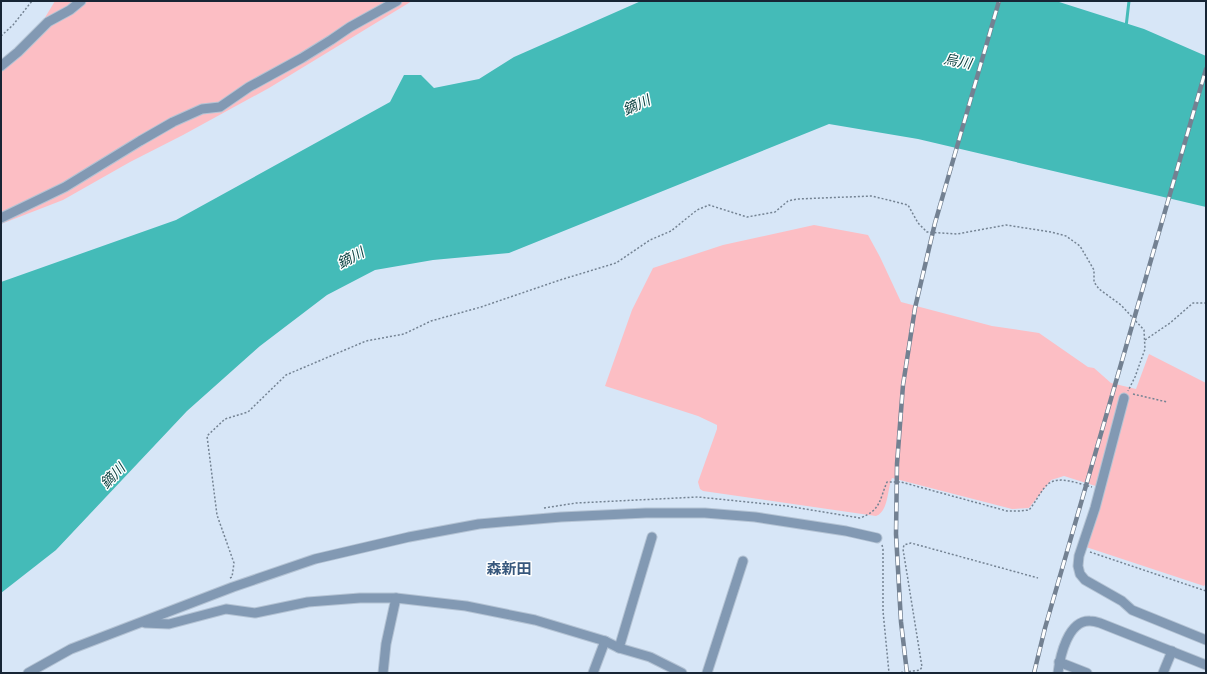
<svg xmlns="http://www.w3.org/2000/svg" width="1207" height="674" viewBox="0 0 1207 674" font-family="Georgia,'Noto Sans JP',serif">
<style>
.green{fill:#fcbec4}
.water{fill:#44bbb8}
.lines{fill:none;stroke-linecap:round;stroke-linejoin:round}
.stream{stroke:#44bbb8;stroke-width:3}
.minor-casing{stroke:#b4c3d4;stroke-width:11}
.path{stroke:#748393;stroke-width:1.5;stroke-dasharray:2 2;stroke-linecap:butt}
.minor{stroke:#8299b3;stroke-width:9}
.rail-casing{stroke:#738192;stroke-width:4.5}
.rail{stroke:#fff;stroke-width:3;stroke-dasharray:9;stroke-linecap:butt}
.labels{text-anchor:middle;dominant-baseline:central;stroke-width:3;stroke-linejoin:round;paint-order:stroke}
.water-label{font-size:14px;font-style:italic;fill:#0a4140;stroke:#fff}
.quarter-label{font-size:15px;font-weight:bold;fill:#38587d;stroke:#fff}
</style>
<rect width="100%" height="100%" fill="#d7e6f7"/>
<!-- green -->
<g class="green">
<path d="M55,1H412L269,88L183,135L130,162L63,200L1,224V61L38,29Z"/>
<path d="M814,225L868,235L880,257L901,302L992,326L1039,333L1088,367L1094,368L1111,383L1136,389L1149,354L1206,383V583L1204,586L1086,547L1105,489L1064,476L1051,480L1029,508L1012,509L892,478C887,489 889,511 876,516L703,491L700,489L698,482L717,429V425L698,416L605,386L632,310L653,268L723,245Z"/>
</g>
<!-- water -->
<path class="water" d="M641,1H1056L1144,29L1206,56V207L918,139L829,124L509,253L433,260L375,270L327,295L260,346L187,411L56,550L1,593V282L176,220L390,102L404,75H421L434,88L479,79L514,57Z"/>
<g class="lines">
<!-- stream -->
<path class="stream" d="M1126,27L1129,1"/>
<defs>
<g id="minor">
<path d="M1,66L18,52L48,22L70,10L81,1"/>
<path d="M1,218L65,187L140,141L173,122L202,109L220,107L249,87L302,58L331,40L350,27L397,1"/>
<path d="M1124,398L1095,508L1079,556L1078,566L1080,574L1085,580L1122,601L1132,610L1206,640"/>
<path d="M145,623L169,624L226,609L255,613L308,602L360,598H396L466,606L535,620L605,641L619,648L650,657L682,673"/>
<path d="M619,648L652,537"/>
<path d="M1059,662L1087,673"/>
<path d="M28,673L71,649L233,587L315,559L409,537L479,524L561,517L646,513H705L755,517L846,531L877,538"/>
<path d="M383,673L386,644L396,598"/>
<path d="M593,673L605,641"/>
<path d="M707,673L743,561"/>
<path d="M1058,673C1060,656 1068,620 1090,621C1094,621 1097,622 1100,623L1206,665"/>
<path d="M1163,673L1172,651"/>
</g>
</defs>
<!-- minor casing -->
<use href="#minor" class="minor-casing"/>
<!-- path -->
<g class="path">
<path d="M1,36L13,25L32,1"/>
<path d="M1145,340L1170,323L1193,303H1206"/>
<path d="M1133,394L1167,402"/>
<path d="M544,508L576,503L698,497L787,506L860,518C881,510 879,501 887,482H901L1007,511H1020L1029,510C1036,502 1041,490 1048,484C1060,475 1079,484 1092,487"/>
<path d="M882,545L883,549V611L889,673"/>
<path d="M1090,552L1206,591"/>
<path d="M230,578L232,577L234,563L217,515L207,436L225,419L248,412L286,375L366,341L404,334L431,321L481,307L560,280L616,263L650,240L671,231L697,210L709,205L747,217L775,212L788,201L797,199L872,196L908,205L918,223L927,232L957,234L1006,225L1051,232L1066,236L1080,246L1094,270V282L1099,289L1121,305L1144,330L1145,349L1135,377L1128,391"/>
<path d="M897,673L920,670L922,667L903,549L904,545L911,543L1038,578"/>
</g>
<!-- minor -->
<use href="#minor" class="minor"/>
<defs>
<g id="rail">
<path d="M907,673L901,622L896,534L897,464L903,385L915,308L935,223L999,1"/>
<path d="M1034,673L1045,628L1206,69"/>
</g>
</defs>
<!-- rail casing -->
<use href="#rail" class="rail-casing"/>
<!-- rail -->
<use href="#rail" class="rail"/>
</g>
<g class="labels">
<!-- water labels -->
<g class="water-label">
<text transform="translate(958 60) rotate(11)">烏川</text>
<text transform="translate(636 104) rotate(-25)">鏑川</text>
<text transform="translate(350 257) rotate(-28)">鏑川</text>
<text transform="translate(112 475) rotate(-46)">鏑川</text>
</g>
<!-- quarter labels -->
<g class="quarter-label">
<text x="509" y="567">森新田</text>
</g>
</g>
<!-- border -->
<rect width="1207" height="674" fill="none" stroke="#172535" stroke-width="4"/>
</svg>
